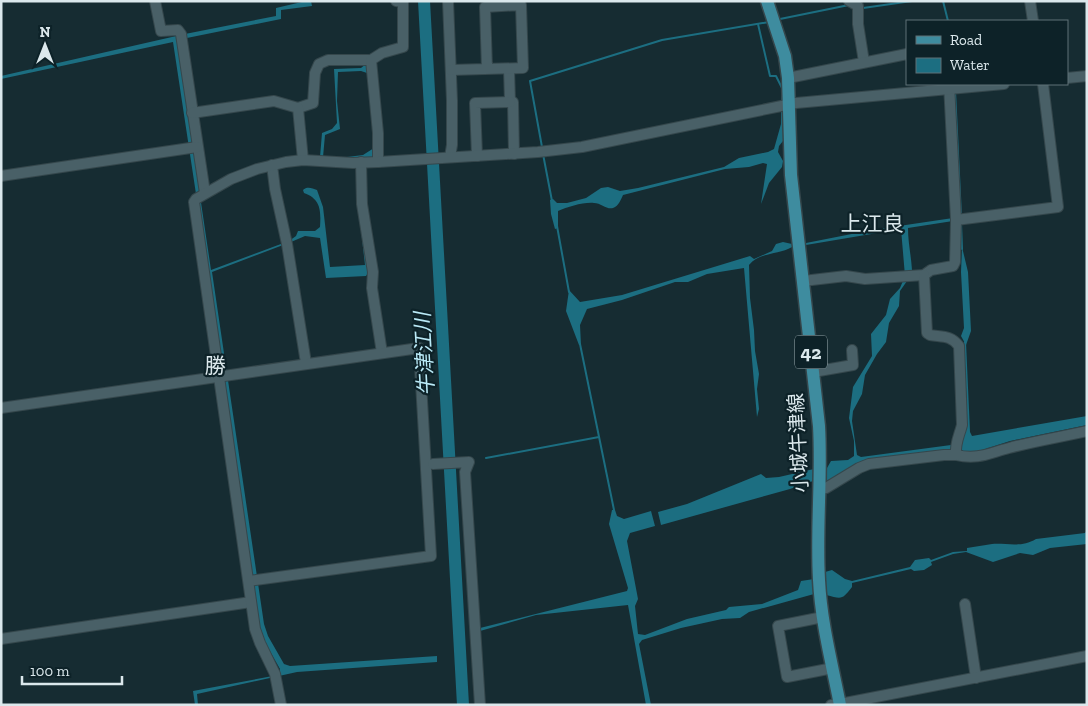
<svg xmlns="http://www.w3.org/2000/svg" width="1088" height="706" viewBox="0 0 1088 706" font-family="'Zilla Slab','Noto Sans JP',serif">
<style>
.water{fill:#1c6e81}
.lines{fill:none;stroke-linecap:round;stroke-linejoin:round}
.stream{stroke:#1c6e81;stroke-width:2}
.river{stroke:#1c6e81;stroke-width:12}
.minor-casing{stroke:#35474c;stroke-width:12}
.major-casing{stroke:#35474c;stroke-width:15}
.minor{stroke:#496067;stroke-width:10}
.major{stroke:#3e8c9f;stroke-width:12}
.labels{text-anchor:middle;dominant-baseline:central;stroke-width:4.5;stroke-linejoin:round;paint-order:stroke}
.shield{fill:#0d2228;stroke:#9dadb1;stroke-width:1}
.shield-label{font-size:19px;font-weight:bold;fill:#dbe8ec}
.street-label{font-size:20px;fill:#dbe8ec;stroke:#0d2228}
.neighbourhood-label{font-size:21px;fill:#dbe8ec;stroke:#0d2228}
.water-label{font-size:21px;font-style:italic;fill:#baeaf7;stroke:#0d2228}
</style>
<rect width="100%" height="100%" fill="#162c32"/>
<!-- water -->
<g class="water">
<path d="M306,1H311L312,6L281,10V19L177,40L211,270L289,241L296,236L298,231H315L320,227C321,211 321,199 304,193L303,190C307,186 312,188 317,190L323,207L330,267L365,265L357,195L356,161L347,159V157L363,155L374,148L375,155L373,158L359,159L369,271L366,276L326,278L320,238L305,236L291,242L212,272L264,624L268,636L284,664L290,666L437,656V662L297,672L197,694L198,705H195L193,691L278,675L280,669L263,639L259,627L196,194L173,42L1,79V76L185,34L276,16V8Z"/>
<path d="M366,64L370,74L361,71L338,72L337,101L340,129L325,135L323,157H320L322,133L332,129L337,123L334,69L361,68Z"/>
<path d="M781,110H783V141L779,146L778,152L783,161L782,167L769,183L761,204L767,164L763,163L749,167L725,169L623,195C621,199 619,206 613,208C607,210 601,203 594,203C583,202 568,207 558,211V228L555,229L551,214L550,200L553,199L557,203H567L586,198L601,188L608,187L620,191L638,188L724,167L739,158L768,152L774,149L781,124Z"/>
<path d="M953,218V221L908,228C908,242 911,255 912,270L909,272L907,281L900,291L899,306L889,323L886,342L877,354L865,375L862,394L853,411L852,421L857,455L861,457L951,445V446L966,429L967,410L969,409L970,432L972,436L1087,416V425L1010,441L973,453L963,451L959,447L951,448V450L873,459L861,462L827,481V468L831,461L848,460L854,456V441L849,418L853,387L872,356L871,334L886,315L890,299L900,288L905,276L901,229L806,245V243L872,230Z"/>
<path d="M783,242L792,244V247C778,255 760,252 749,265L750,298L754,330L755,351L759,374L757,389L759,409L757,417L744,268L707,274L688,282H675L622,300L587,309L580,325L581,345H579L566,311L569,290L580,302L622,295L750,256L754,259L772,251L776,244Z"/>
<path d="M962,247L968,272L971,331L966,345L961,336L964,328L961,272Z"/>
<path d="M814,469L813,481L790,489L661,525L658,512L687,504L761,474L766,478L779,477Z"/>
<path d="M612,510H615L617,516L624,519L651,511L655,526L630,533L627,541L638,599L635,606L638,634L645,635L687,619L726,610L729,607L762,604L798,590L801,581L814,579V594L749,612L740,618L722,619L681,628L642,640L639,644L651,705H646L628,605L536,615L480,631V628L627,591L628,588L609,524Z"/>
<path d="M1087,530V544L1050,548L1033,555L1020,553L993,562L966,552L953,554L931,562L932,565L924,570L914,571L911,569L852,583V587C842,600 842,599 826,595L825,572L832,570L845,579L852,581L910,567L915,560L929,558L931,560L953,552L967,551V548C975,547 984,545 992,544C1008,543 1021,548 1036,539L1085,533Z"/>
</g>
<g class="lines">
<!-- stream -->
<g class="stream">
<path d="M943,1L948,21"/>
<path d="M863,8L912,1"/>
<path d="M780,19L849,5"/>
<path d="M758,24L770,76H776L782,88V103"/>
<path d="M955,91L961,216"/>
<path d="M542,147L530,81L662,40L769,22"/>
<path d="M543,154L552,201"/>
<path d="M961,223L962,249"/>
<path d="M557,226L569,292"/>
<path d="M965,342L968,410"/>
<path d="M580,344L614,510"/>
<path d="M486,458L599,437"/>
</g>
<!-- river -->
<path class="river" d="M424,1L463,705"/>
<defs>
<g id="minor">
<path d="M155,1L161,31L178,30L181,34L205,193"/>
<path d="M448,1L452,101V145L450,157"/>
<path d="M849,1L858,6V24L864,62"/>
<path d="M1030,1L1033,21"/>
<path d="M509,69L510,102H513L514,154"/>
<path d="M451,70L523,68L521,5L485,7L487,69"/>
<path d="M788,78L907,54"/>
<path d="M1067,78L1087,76"/>
<path d="M298,108L313,103L315,73L319,64L328,60H371"/>
<path d="M192,113L274,101L298,108L303,160"/>
<path d="M477,156L475,103L510,102"/>
<path d="M361,162L362,204L373,272L372,288L382,353"/>
<path d="M378,162V133L371,60L382,53L403,47V2L396,1"/>
<path d="M272,165L275,189L287,244L306,363"/>
<path d="M1,176L197,147"/>
<path d="M956,220L1058,207L1043,84"/>
<path d="M803,281L846,276L865,279L924,275L931,270L953,266L955,262L956,220L949,84"/>
<path d="M813,372L853,365L852,350"/>
<path d="M1,408L419,348L431,556L249,581"/>
<path d="M956,455C978,460 989,453 1009,448C1035,441 1061,437 1087,431"/>
<path d="M433,464L469,462L465,472L480,705"/>
<path d="M820,489L826,488L859,468L869,464L944,455H956C955,442 959,437 962,425L959,346C951,335 942,337 930,335L927,333L924,275"/>
<path d="M965,604L976,678"/>
<path d="M823,617L778,626L787,677L833,668"/>
<path d="M1,639L251,602"/>
<path d="M281,705L275,674L260,643L255,629L194,202L196,199L231,179L257,169L286,162L303,160L353,163L378,162L538,152L582,147L796,103L1004,84"/>
<path d="M831,705L840,704L1087,656"/>
</g>
<path id="major" d="M767,1L785,56L788,78L791,175L819,426C822,477 816,528 819,580C821,622 832,664 840,705"/>
</defs>
<!-- minor casing -->
<use href="#minor" class="minor-casing"/>
<!-- major casing -->
<use href="#major" class="major-casing"/>
<!-- minor -->
<use href="#minor" class="minor"/>
<!-- major -->
<use href="#major" class="major"/>
</g>
<g class="labels">
<!-- shield labels -->
<rect class="shield" x="795" y="335.5" width="32" height="33" rx="4"/>
<g class="shield-label">
<text x="811" y="352">42</text>
</g>
<!-- street labels -->
<g class="street-label">
<text transform="translate(798 443) rotate(-93)">小城牛津線</text>
</g>
<!-- neighbourhood labels -->
<g class="neighbourhood-label">
<text x="872" y="223">上江良</text>
<text x="215" y="365">勝</text>
</g>
<!-- water labels -->
<g class="water-label">
<text transform="translate(424 354) rotate(-93)">牛津江川</text>
</g>
</g>
<!-- border -->
<rect width="1088" height="706" fill="none" stroke="#dbe8ec" stroke-width="5"/>
<!-- legend -->
<rect x="906" y="20" width="162" height="65" fill="#0d2228" stroke="#5f7176"/>
<rect x="916" y="36" width="25" height="8" fill="#3e8c9f" stroke="#5f7176"/>
<text x="950" y="45" font-size="15" fill="#dbe8ec">Road</text>
<rect x="916" y="58" width="25" height="15" fill="#1c6e81" stroke="#5f7176"/>
<text x="950" y="70" font-size="15" fill="#dbe8ec">Water</text>
<!-- north arrow -->
<g transform="translate(45 45)" stroke="#0d2228" stroke-width="4" paint-order="stroke">
<path d="M0-4L9 19L0 12L-9 19Z" fill="#dbe8ec"/>
<text y="-8" font-size="14" font-weight="bold" text-anchor="middle" fill="#dbe8ec">N</text>
</g>
<!-- scale -->
<path d="M22 676v8h100v-8" fill="none" stroke="#dbe8ec" stroke-width="2.5"/>
<text x="30" y="676" font-size="15" fill="#dbe8ec" stroke="#0d2228" stroke-width="4" paint-order="stroke">100 m</text>
</svg>
